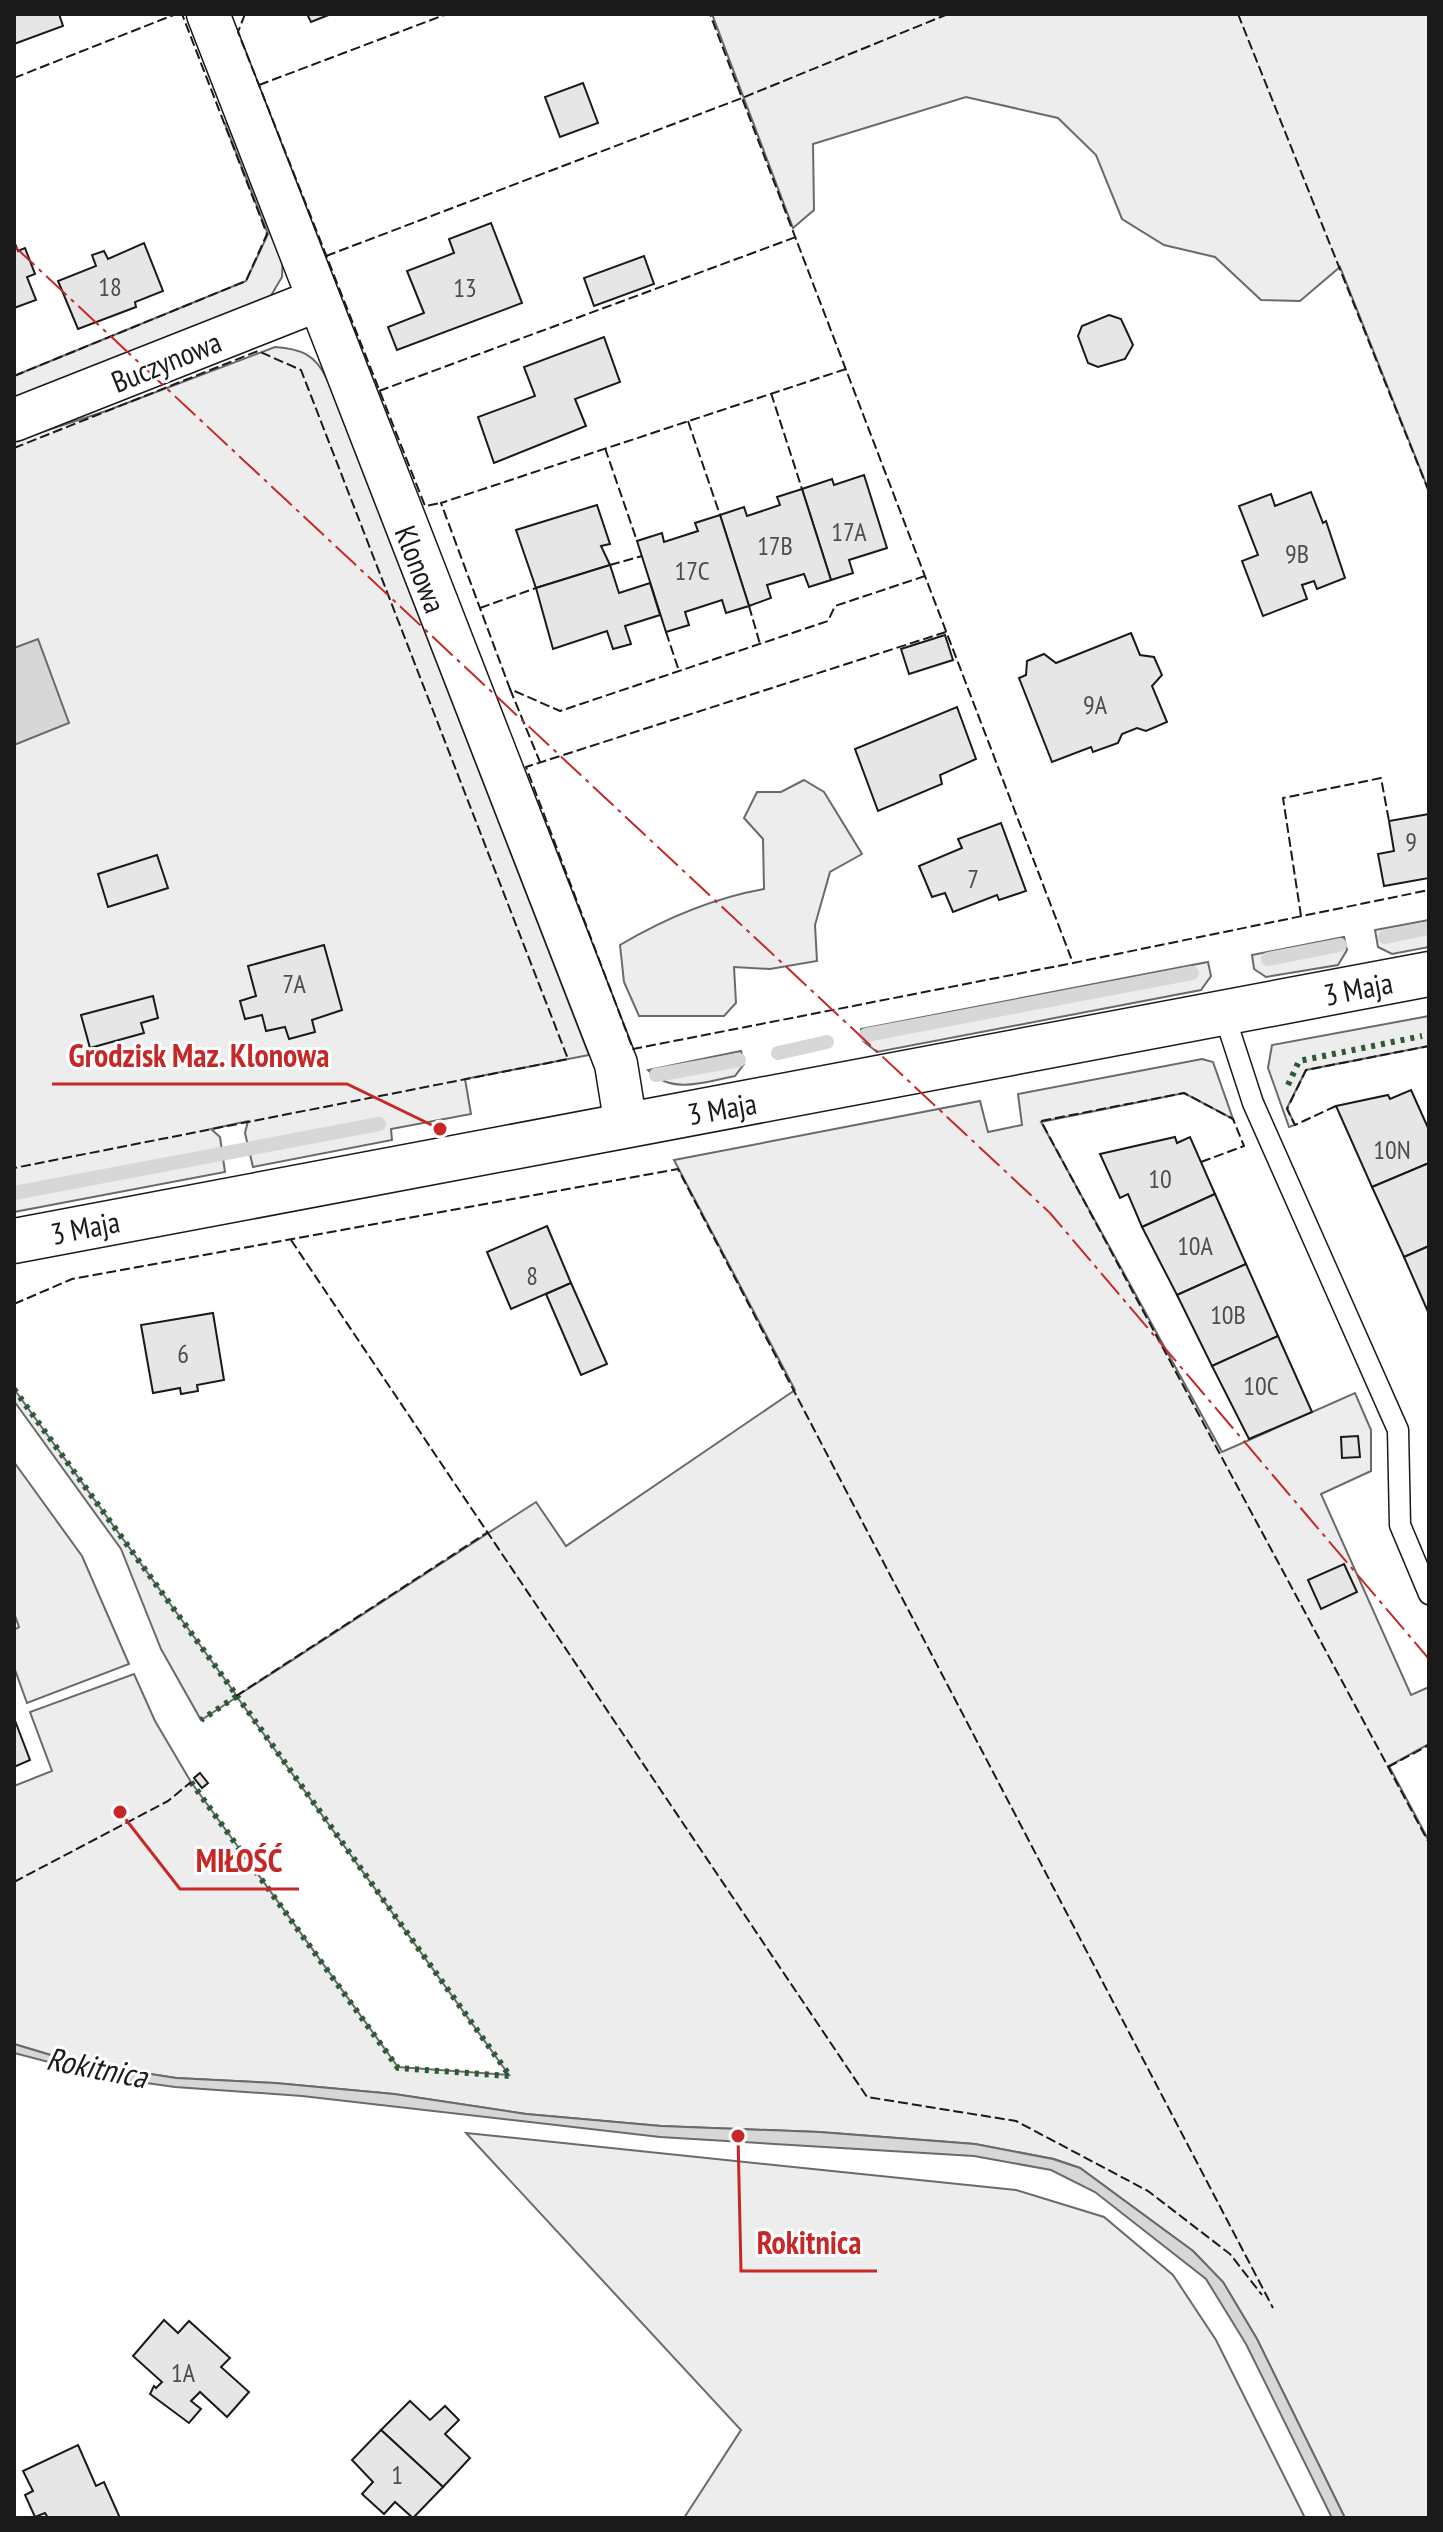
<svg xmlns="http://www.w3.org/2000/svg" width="1443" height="2532" viewBox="0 0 1443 2532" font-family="'PT Sans Narrow',sans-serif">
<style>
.green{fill:#ededed;stroke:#6a6a6a;stroke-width:2}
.water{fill:#d7d7d7;stroke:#6a6a6a;stroke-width:2}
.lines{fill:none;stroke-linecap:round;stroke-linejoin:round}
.stream{stroke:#d7d7d7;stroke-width:14}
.building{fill:#e6e6e6;stroke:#1a1a1a;stroke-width:2}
.lane-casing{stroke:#1a1a1a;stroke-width:23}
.street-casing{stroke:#1a1a1a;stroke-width:45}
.secondary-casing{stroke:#1a1a1a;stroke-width:47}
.lane{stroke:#fff;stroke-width:20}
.street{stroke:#fff;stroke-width:42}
.secondary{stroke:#fff;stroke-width:44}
.hedge{stroke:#2b5a34;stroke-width:6;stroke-dasharray:4 6;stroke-linecap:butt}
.fence{stroke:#1a1a1a;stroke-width:2;stroke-dasharray:10 4;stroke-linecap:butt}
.power{stroke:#c62828;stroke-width:2;stroke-dasharray:28 6 4 6;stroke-linecap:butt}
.labels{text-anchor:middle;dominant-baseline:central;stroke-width:6;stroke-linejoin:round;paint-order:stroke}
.number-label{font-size:26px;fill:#4d4d4d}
.street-label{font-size:30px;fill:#1a1a1a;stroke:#fff}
.water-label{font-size:32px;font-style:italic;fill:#1a1a1a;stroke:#fff}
.leader{fill:none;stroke:#c62828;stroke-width:3}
.callout-dot{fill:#c62828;stroke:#fff;stroke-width:3}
.callout-label{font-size:32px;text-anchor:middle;font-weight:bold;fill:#c62828;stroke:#fff;stroke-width:6;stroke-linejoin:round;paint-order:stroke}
</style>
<rect width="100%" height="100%" fill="#fff"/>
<!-- green -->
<g class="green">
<path d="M712,14H1429V491L1340,267L1300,301L1261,300L1215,257L1164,245L1122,219L1096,155L1058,118L966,97L813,144L814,210L793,228Z"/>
<path d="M235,120L283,253L282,277L269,299L14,402V376L246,281L268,234L225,124Z"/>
<path d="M275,347C301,349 315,354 327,379L589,1055L465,1079L471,1114L391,1129L392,1140L253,1167L245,1133L248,1121L211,1129L220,1137L225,1172L14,1212V441L106,411Z"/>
<path d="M804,780L824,792L862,854L830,872L815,925L817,961L770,969L734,967L736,1003L724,1016H639L624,982L620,945C664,919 714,898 764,889L763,839L744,818L757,792H781Z"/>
<path d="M1429,920V947L1392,954L1378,947L1375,930Z"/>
<path d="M1344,937L1347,950L1338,965L1266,977L1254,969L1252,955Z"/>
<path d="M1208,962L1211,976L1201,990L877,1052L863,1041L861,1029Z"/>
<path d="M1429,1016V1046L1306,1070L1287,1108L1295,1125L1289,1127L1268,1068L1272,1045Z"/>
<path d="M741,1051L744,1064L735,1076C705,1082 672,1095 648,1070Z"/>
<path d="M1202,1059L1213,1062L1233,1119L1184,1093L1041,1122L1222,1452L1355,1393L1371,1430V1471L1321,1494L1411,1695L1429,1687V1744L1389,1766L1429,1841V2518H1345L1257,2339L1223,2282L1193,2251L1080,2168L1054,2159L975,2144L819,2132L661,2126L526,2114L394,2094L275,2083L176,2078L74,2062L14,2044V1786L52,1771L30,1712L134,1674L155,1721L191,1782L398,2067L509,2075L237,1697L201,1720L161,1649L121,1549L14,1401V1389L237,1696L536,1502L566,1546L795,1390L674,1160L980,1101L988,1132L1022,1125L1018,1094Z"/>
<path d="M14,1462L82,1556L129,1664L27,1703L14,1667V1630L19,1627L14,1613Z"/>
<path d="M466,2133L1016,2190L1104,2217L1173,2275L1216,2340L1305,2518H684L741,2430Z"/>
</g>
<!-- water -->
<g class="water">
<path d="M38,639L69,723L14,745V648Z"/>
<path d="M14,2044L74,2062L176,2078L275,2083L394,2094L526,2114L661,2126L819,2132L975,2144L1053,2159L1080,2168L1193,2251L1223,2282L1257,2339L1345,2518H1332L1246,2344L1206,2279L1095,2192L1051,2170L974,2156L660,2137L302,2096L175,2087L110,2078L14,2053Z"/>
</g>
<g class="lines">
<!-- stream -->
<g class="stream">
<path d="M1385,937L1429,928"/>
<path d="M1268,959L1340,945"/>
<path d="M866,1035L1192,973"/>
<path d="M778,1053L827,1042"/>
<path d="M656,1075L739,1060"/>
<path d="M14,1193L379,1124"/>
</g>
</g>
<!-- building -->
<g class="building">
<path d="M14,14H59L63,26L14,44Z"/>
<path d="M307,14H331L311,22Z"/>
<path d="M583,83L598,123L560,137L545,97Z"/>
<path d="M491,223L522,303L397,350L388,327L424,313L407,271L454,253L449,239Z"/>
<path d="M14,241L18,251L25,248L35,274L27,277L36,300L14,308Z"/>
<path d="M144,243L163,291L135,302L136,307L78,329L58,281L96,266L92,255L104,251L108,259Z"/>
<path d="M644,256L654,284L594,306L584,278Z"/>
<path d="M1109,315L1121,319L1133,345L1125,359L1098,367L1088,363L1078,336L1082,326Z"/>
<path d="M604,337L620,382L575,399L586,426L494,463L478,417L535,396L524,367Z"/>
<path d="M864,475L887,548L849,560L853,573L831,580L802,489L832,479L834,485Z"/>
<path d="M802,489L831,580L809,587L804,574L767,585L771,598L749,606L720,515L744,507L747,516L780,505L777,497Z"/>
<path d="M1311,492L1323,523L1326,521L1345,578L1317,589L1314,581L1302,585L1307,599L1263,616L1242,561L1258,555L1239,506L1271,494L1275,506Z"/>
<path d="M597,505L610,544L601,546L610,565L536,588L516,530Z"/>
<path d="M720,515L749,606L726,613L722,600L685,612L689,625L666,632L637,541L662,533L664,542L698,531L695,523Z"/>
<path d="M610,565L619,593L650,583L660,615L625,626L631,644L613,649L607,631L553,649L536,588Z"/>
<path d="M1131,633L1140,655L1154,657L1162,675L1152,686L1167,722L1146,731L1137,728L1122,734L1118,743L1093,752L1091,747L1052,762L1019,678L1026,675L1027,661L1044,654L1056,663Z"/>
<path d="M945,635L953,660L909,674L901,649Z"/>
<path d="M957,707L976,759L940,775L942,784L878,811L855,749Z"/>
<path d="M1429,814V878L1384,886L1378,854L1394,851L1389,821Z"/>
<path d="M1001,823L1026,891L999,900L997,895L953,912L945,893L932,897L919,866L962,848L958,839Z"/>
<path d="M157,855L168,888L108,907L98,874Z"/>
<path d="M324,945L342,1010L312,1020L315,1032L289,1039L285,1027L266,1031L262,1015L245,1019L240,1001L256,996L248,966Z"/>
<path d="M153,996L158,1018L141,1023L144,1033L90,1048L81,1015Z"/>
<path d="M1411,1090L1429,1130V1163L1372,1187L1336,1106L1388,1095L1390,1099Z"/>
<path d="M1175,1137L1177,1143L1190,1137L1215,1194L1142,1227L1128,1194L1120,1198L1100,1154Z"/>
<path d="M1429,1163V1246L1404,1257L1372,1187Z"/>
<path d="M1215,1194L1246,1264L1177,1295L1142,1227Z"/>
<path d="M547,1226L571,1283L511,1309L487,1252Z"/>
<path d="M1429,1246V1314L1404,1257Z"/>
<path d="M1246,1264L1278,1336L1212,1366L1177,1295Z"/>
<path d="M571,1283L607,1364L581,1375L546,1294Z"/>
<path d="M213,1313L224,1380L197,1385L198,1391L181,1394L180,1388L153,1393L141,1325Z"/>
<path d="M1278,1336L1312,1412L1249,1439L1212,1366Z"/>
<path d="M1358,1436L1360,1457L1342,1458L1341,1437Z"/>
<path d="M1344,1564L1357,1592L1321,1609L1308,1580Z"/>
<path d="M14,1718L30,1760L14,1767Z"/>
<path d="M200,1773L208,1783L202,1788L194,1778Z"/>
<path d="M164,2320L178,2333L189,2321L230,2358L221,2367L249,2392L227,2417L200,2392L191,2401L201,2409L189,2423L150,2394L154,2386L156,2388L162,2382L133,2356Z"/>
<path d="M410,2401L430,2420L445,2406L459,2420L445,2434L470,2458L443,2487L381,2430Z"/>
<path d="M381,2430L443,2487L413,2518L395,2502L384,2514L362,2494L373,2482L352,2460Z"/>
<path d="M78,2445L96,2486L104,2482L120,2518H48L45,2513L35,2517L25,2495L33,2491L23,2471Z"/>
</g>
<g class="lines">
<defs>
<path id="lane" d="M1224,1014L1253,1103L1398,1430L1400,1525L1429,1594"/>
<g id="street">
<path d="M208,14L616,1064L626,1126"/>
<path d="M14,420L318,300"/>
</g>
<path id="secondary" d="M14,1241L1429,974"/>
</defs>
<!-- lane casing -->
<use href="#lane" class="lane-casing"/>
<!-- street casing -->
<use href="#street" class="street-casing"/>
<!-- secondary casing -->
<use href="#secondary" class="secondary-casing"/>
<!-- lane -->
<use href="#lane" class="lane"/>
<!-- street -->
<use href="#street" class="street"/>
<!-- secondary -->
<use href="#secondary" class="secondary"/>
<!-- hedge -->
<g class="hedge">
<path d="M1288,1085L1299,1061L1422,1036"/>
<path d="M14,1389L237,1696L201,1720"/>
<path d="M191,1782L398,2068L510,2076L237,1696"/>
</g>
<!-- fence -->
<g class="fence">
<path d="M245,14L238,32L425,506L441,503"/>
<path d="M948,14L742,98L1073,963L1429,890"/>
<path d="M1238,14L1429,492"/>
<path d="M14,78L176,14"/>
<path d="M259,85L447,14"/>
<path d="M326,256L742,98L710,14"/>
<path d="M846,369L441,503L510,689L560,711L828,621L835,606L925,576"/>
<path d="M14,376L246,281L267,234L182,14"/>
<path d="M379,391L796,237"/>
<path d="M771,393L802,489"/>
<path d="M688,421L720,515"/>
<path d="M14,448L258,351L301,370L568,1059L14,1168"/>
<path d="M605,448L637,541"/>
<path d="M610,565L642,556"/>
<path d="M749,606L760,644"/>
<path d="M480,608L536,588"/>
<path d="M666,632L679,671"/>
<path d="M946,632L526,767L633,1049L1073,963"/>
<path d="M510,689L540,762"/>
<path d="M1301,916L1283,798L1381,778L1389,821"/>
<path d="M1336,1106L1295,1125L1287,1109L1306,1070L1429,1046"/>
<path d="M1201,1162L1244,1146L1233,1119L1184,1093L1041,1121L1429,1843"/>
<path d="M291,1240L867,2097L1016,2121L1148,2191L1230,2254L1262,2295"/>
<path d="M14,1304L72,1279L678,1169L1273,2308"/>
<path d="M1429,1497V1553"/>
<path d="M236,1696L488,1532"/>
<path d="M1388,1767L1429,1745"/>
<path d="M14,1882L168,1801L191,1782"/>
</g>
<!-- power -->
<path class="power" d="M14,246L1050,1213L1429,1659"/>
</g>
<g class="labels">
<!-- number labels -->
<g class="number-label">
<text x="110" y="286">18</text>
<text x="465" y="287">13</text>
<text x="849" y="531">17A</text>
<text x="775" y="545">17B</text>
<text x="1297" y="553">9B</text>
<text x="692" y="570">17C</text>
<text x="1095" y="704">9A</text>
<text x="1411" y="841">9</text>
<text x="973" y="878">7</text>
<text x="294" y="983">7A</text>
<text x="1392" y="1149">10N</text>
<text x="1160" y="1178">10</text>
<text x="1195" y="1245">10A</text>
<text x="532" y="1275">8</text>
<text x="1228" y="1314">10B</text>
<text x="183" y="1353">6</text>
<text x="1261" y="1385">10C</text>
<text x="183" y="2372">1A</text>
<text x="397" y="2474">1</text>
</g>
<!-- street labels -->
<g class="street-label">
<text transform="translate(166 361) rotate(-22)">Buczynowa</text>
<text transform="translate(421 569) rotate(69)">Klonowa</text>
<text transform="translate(1358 988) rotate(-11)">3 Maja</text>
<text transform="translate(722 1108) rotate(-10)">3 Maja</text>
<text transform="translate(85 1227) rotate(-11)">3 Maja</text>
</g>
<!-- water labels -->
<g class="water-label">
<text transform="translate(97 2067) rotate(11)">Rokitnica</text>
</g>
</g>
<!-- callouts -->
<path class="leader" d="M440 1129L347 1084H52M120 1812L180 1889H299M738 2136L741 2271H877"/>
<g class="callout-dot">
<circle cx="440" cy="1129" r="8"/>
<circle cx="120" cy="1812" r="8"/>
<circle cx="738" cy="2136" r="8"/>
</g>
<g class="callout-label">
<text x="199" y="1067">Grodzisk Maz. Klonowa</text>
<text x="239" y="1872">MIŁOŚĆ</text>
<text x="809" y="2254">Rokitnica</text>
</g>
<!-- border -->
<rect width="1443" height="2532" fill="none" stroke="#1a1a1a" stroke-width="32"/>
</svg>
